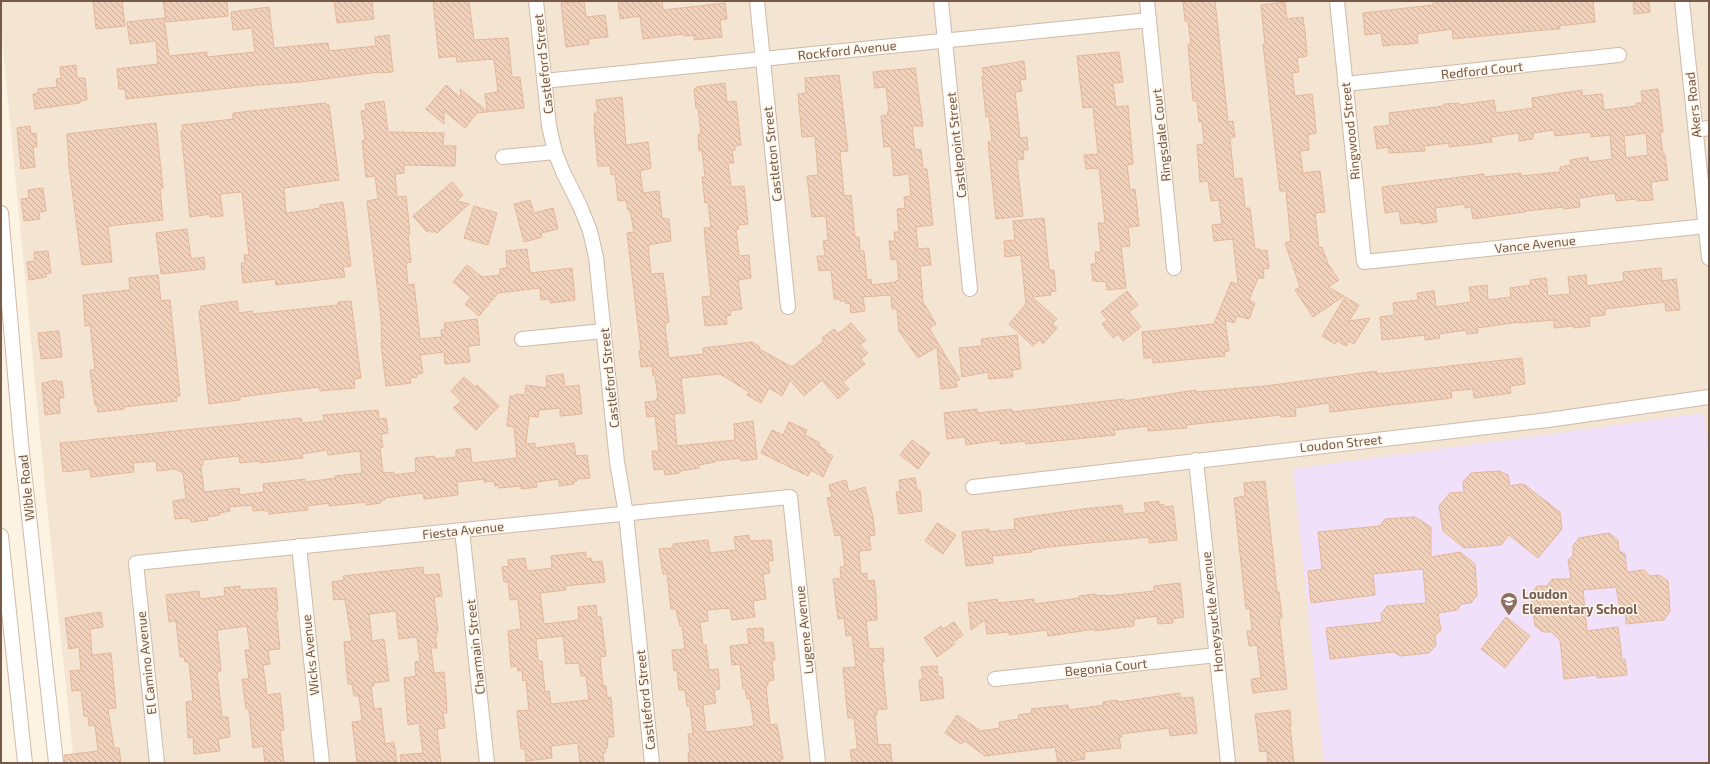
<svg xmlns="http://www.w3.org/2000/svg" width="1710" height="764" viewBox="0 0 1710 764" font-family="'Exo 2',sans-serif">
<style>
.residential{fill:#f4e4d2}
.education{fill:#f0e0f9}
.building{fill:url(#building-back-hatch);stroke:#e5b79b;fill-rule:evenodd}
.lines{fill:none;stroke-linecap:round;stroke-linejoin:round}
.minor-casing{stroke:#cebaaa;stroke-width:16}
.minor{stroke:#fff;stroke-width:14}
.labels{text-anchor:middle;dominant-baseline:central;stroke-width:3;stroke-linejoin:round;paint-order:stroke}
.street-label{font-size:13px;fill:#755949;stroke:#fff7ea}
.education-label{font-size:13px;font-weight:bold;fill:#785e54;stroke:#fff7ea;text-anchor:start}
</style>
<defs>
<pattern id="building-back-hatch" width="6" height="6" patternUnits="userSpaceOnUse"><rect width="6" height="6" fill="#f2d1bb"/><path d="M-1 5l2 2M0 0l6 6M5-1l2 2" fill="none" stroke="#c9ad9a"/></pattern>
</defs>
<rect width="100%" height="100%" fill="#fcf3e3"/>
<!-- residential -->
<path class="residential" d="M1,1H1709V763H74L45,487L1,27Z"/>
<!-- education -->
<path class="education" d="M1704,413L1709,460V763H1324L1293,469Z"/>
<!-- building -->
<g class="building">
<path d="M93,1H122L125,26L96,29Z"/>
<path d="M163,1H227L228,16L166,22Z"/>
<path d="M334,1H372L374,19L337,23Z"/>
<path d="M433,1H469L474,40L508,38L512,77H520L524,108L477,113L465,128L444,111V124L426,109L446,85L461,98L460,89L487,111L485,94L498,92L494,59L457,62L456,56L439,58Z"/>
<path d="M584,1L586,17L605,15L608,37L588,39L589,44L566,47L561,3Z"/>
<path d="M618,1H662L663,10L725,3L727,19L720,20L722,37L694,40V35L684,36V34L643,39L640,16L620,19Z"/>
<path d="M1183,1H1215L1228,122L1233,121L1235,137L1230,138L1234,179L1242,178L1245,208H1250L1255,249H1260L1261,251L1267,250L1269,268L1263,269L1264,278H1258L1249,300L1255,303L1249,319L1237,316L1234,323L1225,320L1229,351L1224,352L1225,356L1153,363V358H1144L1142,332L1214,324L1231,282L1238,284L1233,239L1214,241L1212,225L1222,224L1219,200L1211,201L1208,181L1200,182L1197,145L1204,144L1202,121L1199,122L1197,101H1193L1188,44H1191L1188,21H1185Z"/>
<path d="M1433,1H1593L1595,22L1559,26L1560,29L1544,30L1453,39L1452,29L1417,34L1418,43L1402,45V44L1383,46L1381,33L1365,35L1363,13L1433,5Z"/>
<path d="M1633,1H1649L1650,12L1634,14Z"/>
<path d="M1285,2L1287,19L1303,17L1305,32L1307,56L1297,58L1299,72L1292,73L1295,96L1312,94L1314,110L1316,133L1308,135L1309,150L1300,151L1303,173L1320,171L1325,212L1315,213L1319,248L1322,247L1328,264L1339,280L1328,287L1344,296L1313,317L1295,290L1300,287L1285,243L1291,241L1286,191H1280L1263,44H1265L1261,5Z"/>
<path d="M269,7L274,48L328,43L329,51L376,46L375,37L389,35L393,72L379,73V72L301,82L259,85L126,99L125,89H119L117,69L158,64L156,41L130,44L127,22L164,18L169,56L207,52V57L255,52L252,28L233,30L231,12Z"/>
<path d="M1119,52L1123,82L1113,83L1116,107L1128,106L1133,164L1127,165L1130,190L1135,189L1139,226L1128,227L1130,246L1121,247L1126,288L1107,290L1106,282L1093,281L1091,264H1096L1095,252H1101L1098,223H1105L1104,213L1099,168L1086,169L1084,155L1098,154L1093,107L1083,108L1077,56Z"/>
<path d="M1024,61L1026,79L1020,80L1022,91L1015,92L1020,138L1027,137L1028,150H1023L1024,159L1017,160V164L1023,216L996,219L988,142L992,141L989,116L986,117L982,77H984L982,68Z"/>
<path d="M76,65L77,78H85L87,100L80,101V103L35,109L33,94L38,93V89L57,87L56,79L61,78L60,67Z"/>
<path d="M915,68L923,126H912L915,150L921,149L923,169H927L933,225L916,227L918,249L929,248L931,265L920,266L923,302L936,324L929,328L960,380H956L957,387L941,389L937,347L918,358L899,331L897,309H892L891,295L863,297L865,311L851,313L850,303L846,304L845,301H840V299H834L831,270L819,271L817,256H825L823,241L828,240L826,216L812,217L807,176L818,175L815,136L802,137L798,94L806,93L805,78L839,75L848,151L840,152L844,196L851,195L855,237H859L860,251H864L867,280L871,279L872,285L896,282V281L899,280L897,259L891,260L889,241H895L894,232H899L897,209L905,208L904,197L911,196L909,174L894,176L891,146L884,147L881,116L888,115L887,112H889L886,87L875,88L873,72Z"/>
<path d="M725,83L727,102L736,101L741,145L735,146V150H732L734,163H728L731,187L744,186L748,224L738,225L739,229H736L739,256L749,255L751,278L738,280L742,309L730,311L731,315L726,316L727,324L705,326L702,297L711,296L704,228H711L708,202L705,203L702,177H705L702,151H699L698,135L701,134L698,108H696L694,89H696V87Z"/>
<path d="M1658,89L1663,132H1660L1663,154H1665L1668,180L1651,182L1653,200L1637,201L1636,199L1616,201L1615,193L1579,198L1580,207L1564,209V207L1525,211V212L1473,219L1471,207L1465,208V204L1435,208L1437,222L1421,224V222L1401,224L1399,211L1385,213L1382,187L1484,174V177L1521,173V176L1560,172V167L1571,165L1570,160L1588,157L1589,162L1612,159L1610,135L1591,137V132L1555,136L1554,130L1533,133V139L1519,141V133L1491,137L1492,142L1449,147V143L1424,146L1425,151L1389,153L1388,147L1377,149L1374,127L1390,125L1389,113L1444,106V104L1459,103L1460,105L1494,100L1496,113L1533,108L1532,98L1582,90V96L1602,94L1604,110L1636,106V103H1643L1641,91ZM1646,133L1648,155L1626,158L1624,136Z"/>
<path d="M622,97L626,145L648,142L651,168L640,171L643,193L659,191L662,218L669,219L671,241L648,245L651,274L663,273L669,322L666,323L665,327L669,358L703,354V348L752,342L760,347L759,349L792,367L824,341L822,338L834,329L838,334L851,323L866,340L860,345L868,353L861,359L865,364L843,382L849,389L838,399L822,380L804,396L790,380L782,396L769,388L761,403L747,395L749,392L720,374L681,378L685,413L674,414L677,446L735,440L734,424L753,421L757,459L741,461V458L715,461V462L699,465V468L680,471V473L665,475L664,469L654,470L652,451H659L655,416L647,417L645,402L656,401V399L658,398L655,376H653L652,366L641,367L639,351L641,350L627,233L634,232L630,210H628L626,200L618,201L615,174L611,175L610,166H598L594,125L595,124L594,113H598L596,100Z"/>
<path d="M384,101L388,132L444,133L443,146H456L455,166L404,165V173L395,174L397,197L406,196L410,234L408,235L411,262L406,263L408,285L414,284L420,339L442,337L441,330L445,329L444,323L477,319L480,345L468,346L470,362L445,364L444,352L420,355L423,373L417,374V377L410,378L411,383L386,386L381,343H382L381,318L367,201L378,199L375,176L366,177L362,141L365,140L361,111L366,110L365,104Z"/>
<path d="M326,103V105H329L339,180L284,188L286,213L309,210L320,208V205L343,202L351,266L343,267L345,277L276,285L275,279L243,283L241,263H245L244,255H249L242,192L220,194L223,216L210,217V214L190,217L181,131L183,130L182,125L233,119V113Z"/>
<path d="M156,123L163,188L160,189L163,220L108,226L112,262L82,265L69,166L67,134Z"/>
<path d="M30,126L31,134L36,133L37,147H33L35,167L21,169L17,128Z"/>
<path d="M452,182L463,195L457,201L469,204L437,233L434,231L432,233L430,230L427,232L413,216Z"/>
<path d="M43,188L46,211L39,212L40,219L24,221L21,199L29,198L28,190Z"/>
<path d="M530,200L534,213L553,208L558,229L541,233L542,237L524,242L514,204Z"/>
<path d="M474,206L497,213L488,245L464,238Z"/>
<path d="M1044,218L1049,270H1054L1056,291L1050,292L1051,295L1032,297L1057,319L1052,324L1057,328L1043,344L1039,340L1033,346L1009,324L1026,304L1021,255L1005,257L1004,241L1015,240L1013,221Z"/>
<path d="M187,229L191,259L204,257L205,269L161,274L156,233Z"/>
<path d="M527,249L530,273L572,268L575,300L550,303V299L541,300L540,288L498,293L479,316L465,304L471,297L453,282L467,265L482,277L500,275V269L507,268L506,251Z"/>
<path d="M48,251L51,273L46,274V277L29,280L27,262L35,261L34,252Z"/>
<path d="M1661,268L1662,281L1676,279L1680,310L1666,311L1665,302L1605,309V315L1589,317L1590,326L1574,328V326L1554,328V320L1519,323V322L1477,328L1478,333L1467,334L1466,330L1439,334L1440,338L1425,340V335L1382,340L1380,317L1394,315L1393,303L1418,300L1417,293L1434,291L1436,307L1471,302L1469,287L1487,285L1488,300L1511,297L1510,288L1531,285L1530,280L1546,278L1548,296L1570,294L1568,277L1586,275L1587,286L1624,281L1623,272Z"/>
<path d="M158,275L161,301L170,300L180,396H176L177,401L124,407V409L98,412L97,405H95L90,370L95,369L90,325L85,326L83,295L130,290L129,278Z"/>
<path d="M1127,291L1138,305L1129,312L1141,327L1123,341L1118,334L1113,338L1102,324L1107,320L1101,312Z"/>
<path d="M1345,297L1359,305L1349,321L1370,318L1354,344L1349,341L1346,346L1337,341L1335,344L1322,336Z"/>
<path d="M237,301L239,313L252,311L253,314L338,305V302L351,301L361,378L354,379L355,388L320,391L319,387L240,397V400L209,404L199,311H201V306Z"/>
<path d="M59,331L62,357L41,359L38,333Z"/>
<path d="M1017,335L1021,369L1012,370L1013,377L989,379L988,372L962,377L959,348L982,346L981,339Z"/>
<path d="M1522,358L1525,384L1510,386L1511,393L1474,398L1473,389L1451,391L1452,398L1330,412L1329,403L1295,408L1296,416L1281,417V415L1186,425L1187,428L1148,431V426L1114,430L1115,435L1026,444L1025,441L1000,444V440L966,445L965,437L947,439L944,413L977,409L978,413L1012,409V412L1124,399V401L1196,390V392L1265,386L1377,371V374Z"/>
<path d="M563,374L565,387L579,385L582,414L560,416V408L539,410L538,417L529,416L526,444L535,443V448L574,443L576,456L587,455L590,478L577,479V481H574V484L559,486V479L536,482L537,487L521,489V486L499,488L498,485L495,486L494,481L484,482V479L457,482L458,495L424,499L423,493L385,498V500H381V503L366,505V502L329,506V503L307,506L308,510L269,514V511H265V510L253,511L252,505L229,507L230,511L220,513V515L207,517L208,520L191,522V519H188V518L175,519L173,501L186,499L183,473L175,469L157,471L156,461L133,463L134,472L91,477L90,469L63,472L60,443L301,418L302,423L324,421L323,415L378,410L379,419L386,418L388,433L381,434L383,447L380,448L383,473L394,472V475L416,472L415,458L434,456L435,459L456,457V450L470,448L472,463L517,458L514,427L507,426L510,396H516V394L525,395L526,385L547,388L546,376ZM327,450L328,455L360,451L362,473L335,476L336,478L305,482V479L263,484L264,492L240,495L239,488L204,492L201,466L203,465V460L239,456L240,463L260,461V463L303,458L302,454Z"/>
<path d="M464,377L475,387L477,385L499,406L476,430L453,408L461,401L451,391Z"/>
<path d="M57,380V382L62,381L64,398H59L60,413L45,415L42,383Z"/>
<path d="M789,422L807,430L805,435L820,443L819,446L826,450L825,452L833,456L823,477L811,470L808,476L761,453L772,430L783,435Z"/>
<path d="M912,440L930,453L918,469L900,455Z"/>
<path d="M1499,471L1508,475L1510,486L1521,484L1525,485L1560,512L1562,529L1538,558L1509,535L1501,545L1464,548L1443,531L1439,506L1450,493L1464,492L1463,482L1471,473Z"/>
<path d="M915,478L917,491L920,490L922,511L899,514L896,492H900L899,480Z"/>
<path d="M846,480L849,492L865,487L873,517L875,535L869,536L871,550L859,551L861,574L867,573V581L874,580L876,595L877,620L866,621L869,649L883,648L884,662H882L887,709L877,710V715H875L878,745L890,744L892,762L852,763L850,750L857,749V745L854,718H848L843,668L856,667L852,635L846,636L844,618L838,619L833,579L841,578L840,567L845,566L841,535L835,536L827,498L832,497L829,485Z"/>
<path d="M1265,481L1277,592H1279L1282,618H1279L1287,689L1253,693L1251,679L1261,678L1257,645L1249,646L1247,631H1252L1250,609H1246L1234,498L1245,496L1244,483Z"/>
<path d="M1159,501V505L1164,504V507L1173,506L1177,540L1149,543V537L1049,547L1031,550L1032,552L992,556L993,563L966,566L962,532L989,529V532L1015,529L1014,519L1083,509L1122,505L1123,514L1146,512L1144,503Z"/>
<path d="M1415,517L1431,527V557L1460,552L1475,564L1477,595L1471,603L1461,604L1457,610L1438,613L1441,630L1435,636L1436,645L1429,653L1400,656L1394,652L1330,659L1326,628L1382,622L1381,614L1387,606L1426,603L1423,569L1373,574L1375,595L1311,603L1308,571L1322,569L1318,532L1380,526L1385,519Z"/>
<path d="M937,523L956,535L943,554L925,541Z"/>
<path d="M1609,533L1618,540L1619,551L1625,554L1627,572L1644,570L1650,576L1659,575L1668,581L1670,611L1664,620L1626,624L1625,607L1619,604L1616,587L1583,590L1587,631L1618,627L1622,659H1625L1627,675L1597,678V675L1564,679L1560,640L1551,632H1543L1535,626L1531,594L1537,586H1547L1552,579H1571L1568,560L1573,556V546L1579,538Z"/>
<path d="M749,535L750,541L771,540L773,561H768L770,573L763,574L766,599L753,601L755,617L732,620L730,608L707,610L708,621L700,622L703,645H706L709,670L718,669L720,689L714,690L716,703L703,705L706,732L754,726L750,698L747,699L745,689H743L740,664L732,665L730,646L749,644L747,629L763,628L764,643L773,642L775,660H772L774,680L768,681V685L766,686L767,696L770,725L777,724L783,759L780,760L781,763H689L688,753L690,752L688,734H693L690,706H687L685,690H679L677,670L674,671L672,650L685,649L682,626H680L676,609H671L667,574H663L659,549L673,548V544L708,540L710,553L736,550L734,537Z"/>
<path d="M586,552V559L591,558L592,562L602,561L605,582L565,586L566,590L540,593L544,624L579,620L578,607L596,605L597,617H601L606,656L600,657L603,686H606L607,698L611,697L614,737H608L607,748L605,749L606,752L603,753L604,763H580L578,743L551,746L552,758L526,761L525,749H521L517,711L529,710L526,680L523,681L522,670L518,671L517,666L511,667L508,631L521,629L518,599L510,600L508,582H504L502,567L509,566L508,560L525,558L527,571L552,568L551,556ZM563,636L566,664L579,663L581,676H586L589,700L551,704L549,691L545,692L542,661H538L536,639Z"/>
<path d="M423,567L424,575L439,574L442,596L434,597L438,632L436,633L437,637H435L437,648H431L434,673L444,672L446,692L447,713H443L445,728L437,729L441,763H401L400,755L423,753L419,723L408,725L404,678L416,676L415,662L420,661L417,637L399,639L396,611L369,614L372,641L384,639L389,681L373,683L374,686H371L374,709L381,708L385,744L394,742L397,762H357L352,722L362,721L359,696H354L352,684H348L344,642L352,641L345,599L334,600L332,582L344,580L343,576Z"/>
<path d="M1180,583L1184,617L1172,619L1173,623L1158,624L1157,616L1134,619V626L1095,631V629L1048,636L1047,630L1009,635V632L987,634L985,620L971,630L968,603L997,599L998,603L1034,599V604L1079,598V596L1096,594V596L1106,595V596L1154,591V586Z"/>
<path d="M240,586V590L276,588L278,611H276L280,649L268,650L270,664L263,665L267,695L280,693L284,730L280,731L284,763H265L263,746L253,748L249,709H246L242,679H249L245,650H250L247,626L217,630L221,671L217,672L222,717H228L230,737L218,739L220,751L194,754L193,737L188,738L186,702L193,701L189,662H185L184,657H180L176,621L169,622L166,595L199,591L200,599L225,596L224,588Z"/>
<path d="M101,612L103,627L90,629L92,655L111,653L116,708L108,709L114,748H119L121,763H64V755L98,751L95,725L89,726L88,716H84L81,690L72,691L70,671L81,670L79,647L69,649L65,618Z"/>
<path d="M1506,617L1530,636L1505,668L1481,649Z"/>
<path d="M954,622L963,635L953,642L955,644L937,657L924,638L941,626L943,629Z"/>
<path d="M937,666L938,677H942L944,698L921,701L919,680L923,679L921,667Z"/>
<path d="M1180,693V698L1193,697L1197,733L1170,736L1169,728L1121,734L1122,737H1119L1121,748L1084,752L1085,759L1071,761V763H1058L1055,747L985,756L965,741L961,744L945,733L957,715L981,731L1000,728L999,722L1019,719L1018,715L1032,713L1031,709L1068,705L1069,710L1104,705L1103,702L1117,700L1118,702Z"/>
<path d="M1290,710L1291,726H1290L1294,763H1268L1267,751L1260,752L1255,714Z"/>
</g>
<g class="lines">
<defs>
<g id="minor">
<path d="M536,1L549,126L555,152L563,172L580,206L590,231L596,257L617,462L626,514L652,763"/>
<path d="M757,1L788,307"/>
<path d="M941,1L970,289"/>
<path d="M1147,1L1174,268"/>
<path d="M1337,1L1364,262L1706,226"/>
<path d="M1682,1L1709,258"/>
<path d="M544,81L1149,20"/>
<path d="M1345,84L1619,55"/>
<path d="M1696,130L1709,128"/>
<path d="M503,157L555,152"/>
<path d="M1,213L21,443L56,763"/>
<path d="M522,339L604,331"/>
<path d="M1196,460L1228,763"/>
<path d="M973,487L1548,420L1709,397"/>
<path d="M462,530L487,763"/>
<path d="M1,536L25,763"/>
<path d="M299,546L322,763"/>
<path d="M995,679L1217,655"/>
<path d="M157,763L136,563L790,497L818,763"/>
</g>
</defs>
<!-- minor casing -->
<use href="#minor" class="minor-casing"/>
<!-- minor -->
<use href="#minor" class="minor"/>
</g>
<!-- icons -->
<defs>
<symbol id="school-pin" viewBox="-11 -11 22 30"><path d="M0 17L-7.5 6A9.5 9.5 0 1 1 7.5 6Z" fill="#8d6e63" stroke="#fff7ea"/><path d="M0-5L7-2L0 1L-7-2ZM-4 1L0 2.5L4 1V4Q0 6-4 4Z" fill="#fff"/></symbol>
</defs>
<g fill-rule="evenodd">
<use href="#school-pin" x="1499" y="591" width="20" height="27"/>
</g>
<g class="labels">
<!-- street labels -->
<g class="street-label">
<text transform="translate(847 50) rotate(-6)">Rockford Avenue</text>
<text transform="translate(543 64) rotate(-96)">Castleford Street</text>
<text transform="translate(1482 70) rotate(-6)">Redford Court</text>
<text transform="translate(1693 105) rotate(-96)">Akers Road</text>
<text transform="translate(1350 131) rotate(-96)">Ringwood Street</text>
<text transform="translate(1161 135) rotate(-96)">Ringsdale Court</text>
<text transform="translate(956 145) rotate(-96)">Castlepoint Street</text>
<text transform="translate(772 154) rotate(-96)">Castleton Street</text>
<text transform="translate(1535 244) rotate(-6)">Vance Avenue</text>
<text transform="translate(609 378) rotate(-96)">Castleford Street</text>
<text transform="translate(1341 443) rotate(-6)">Loudon Street</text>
<text transform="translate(26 488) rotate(-96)">Wible Road</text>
<text transform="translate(463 530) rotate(-6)">Fiesta Avenue</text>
<text transform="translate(1212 612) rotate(-96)">Honeysuckle Avenue</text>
<text transform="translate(804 630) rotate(-96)">Lugene Avenue</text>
<text transform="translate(475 647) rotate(-96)">Charmain Street</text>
<text transform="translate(310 655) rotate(-96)">Wicks Avenue</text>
<text transform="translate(146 663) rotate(-96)">El Camino Avenue</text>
<text transform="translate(1106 667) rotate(-6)">Begonia Court</text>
<text transform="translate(645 700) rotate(-96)">Castleford Street</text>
</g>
<!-- education labels -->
<g class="education-label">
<text x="1522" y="594">Loudon<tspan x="1522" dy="15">Elementary School</tspan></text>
</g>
</g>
<!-- border -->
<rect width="1710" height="764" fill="none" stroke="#755949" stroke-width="4"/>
</svg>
